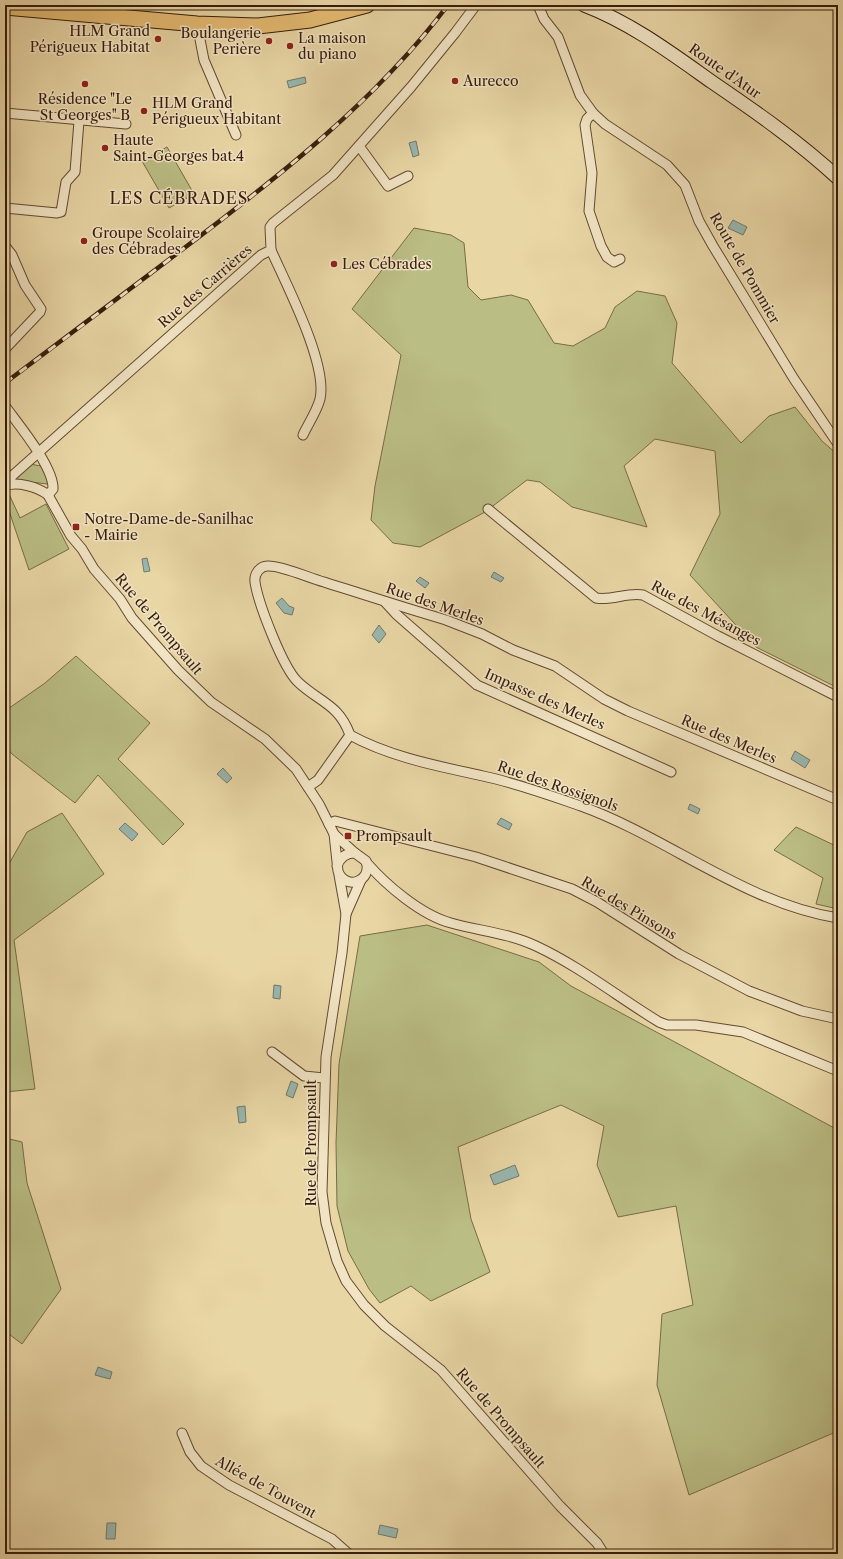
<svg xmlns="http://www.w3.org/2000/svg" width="843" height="1559" viewBox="0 0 843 1559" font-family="'Libre Caslon Text',serif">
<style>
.green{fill:#babd84;stroke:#786c47}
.water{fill:#99b7af;stroke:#71796d}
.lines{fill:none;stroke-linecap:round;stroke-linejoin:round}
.minor-casing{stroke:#634a31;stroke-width:11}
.secondary-casing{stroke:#361c0a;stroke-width:15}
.primary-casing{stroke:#361c0a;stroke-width:17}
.minor{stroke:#f1e4c4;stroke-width:9}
.secondary{stroke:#f1e4c4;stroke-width:13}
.primary{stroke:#e4bb72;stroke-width:15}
.rail-casing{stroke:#361c0a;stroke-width:4.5}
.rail{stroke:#f1e4c4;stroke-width:3;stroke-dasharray:9;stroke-linecap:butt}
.poi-dot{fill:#8f2418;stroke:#f1e4c4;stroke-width:1.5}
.labels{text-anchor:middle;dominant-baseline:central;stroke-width:3;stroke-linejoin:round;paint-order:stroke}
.poi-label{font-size:14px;fill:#361c0a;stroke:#f1e4c4;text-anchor:start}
.street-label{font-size:14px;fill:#361c0a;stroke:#f1e4c4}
.quarter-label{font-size:16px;letter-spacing:1px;fill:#361c0a;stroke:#f1e4c4}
</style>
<rect width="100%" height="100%" fill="#e9d6a5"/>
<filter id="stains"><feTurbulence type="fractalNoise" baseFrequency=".005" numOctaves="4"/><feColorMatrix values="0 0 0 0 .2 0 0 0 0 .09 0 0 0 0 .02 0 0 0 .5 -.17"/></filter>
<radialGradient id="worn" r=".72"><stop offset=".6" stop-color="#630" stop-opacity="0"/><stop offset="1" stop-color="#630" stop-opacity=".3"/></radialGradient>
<!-- green -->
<g class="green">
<path d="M167,147L194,194L169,208L142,161Z"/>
<path d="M414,228L451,235L464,243L468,287L481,300L511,295L528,300L554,343L573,346L605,328L615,307L637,291L665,296L677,323L672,363L741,443L769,416L795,407L822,441L838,455V688L756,647L690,575L720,514L715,451L655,439L624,466L647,527L572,507L540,482L527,480L485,512L420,547L393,543L371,520L375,486L401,355L352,309Z"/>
<path d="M30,464L41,466L48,480L47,484L16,480L17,476Z"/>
<path d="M9,494L20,518L46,504L69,549L29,570L5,499V495Z"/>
<path d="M76,656L150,723L118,759L184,824L163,845L98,775L75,803L12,754L5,745V711L45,683Z"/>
<path d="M62,813L104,874L14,940L35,1089L5,1092V871L27,832Z"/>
<path d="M796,827L838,847V909L816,904L823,878L774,850Z"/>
<path d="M427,925L539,962L571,986L838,1130V1431L689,1495L657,1385L662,1314L693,1305L676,1206L618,1217L597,1165L604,1126L561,1105L458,1147L471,1219L490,1272L431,1301L411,1286L380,1303L369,1289L348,1251L337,1206L336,1143L339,1064L360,936Z"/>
<path d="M5,1138L22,1142L27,1183L61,1289L22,1344L5,1331Z"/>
</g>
<!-- water -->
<g class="water">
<path d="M305,77L306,83L289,88L287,81Z"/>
<path d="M416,141L419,155L413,157L409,143Z"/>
<path d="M733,220L747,227L743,235L728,228Z"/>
<path d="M147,558L150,571L144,572L142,559Z"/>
<path d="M494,572L504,578L501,582L491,577Z"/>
<path d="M420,577L429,583L425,588L416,581Z"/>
<path d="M282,598L289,606L294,608L292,615L284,613L276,603Z"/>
<path d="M379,625L386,634L379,643L372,635Z"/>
<path d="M795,751L810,760L805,768L791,759Z"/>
<path d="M223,768L232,778L227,783L217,774Z"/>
<path d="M690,804L700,809L698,814L688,809Z"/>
<path d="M501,818L512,824L509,830L497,824Z"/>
<path d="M125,823L138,834L132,841L119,829Z"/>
<path d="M274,985L281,986L280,999L273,998Z"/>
<path d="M291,1081L298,1084L293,1098L286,1095Z"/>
<path d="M245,1106L246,1122L239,1123L237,1107Z"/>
<path d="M515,1165L519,1176L494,1185L490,1175Z"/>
<path d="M98,1367L112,1372L110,1379L95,1375Z"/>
<path d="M107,1523H116L115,1539H106Z"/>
<path d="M380,1525L398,1529L396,1538L378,1534Z"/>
</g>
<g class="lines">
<defs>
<g id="minor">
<path d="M538,5L544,19L558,37L580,95L593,113L605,124L667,165L685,185L699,221L713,246L794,379L838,444"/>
<path d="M197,24L204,60L236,135"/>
<path d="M5,113L126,124"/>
<path d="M593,113L587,119L585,125L592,173L589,211L601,246L607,257L614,262L620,259"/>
<path d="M359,146L388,186L408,176"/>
<path d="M5,208L57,213L61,212L66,182L75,172L79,121"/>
<path d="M5,246L12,255L25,285L41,309L40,312L5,349"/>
<path d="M271,250C286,284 328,364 320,399C317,411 308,424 303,435"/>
<path d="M5,406C18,424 54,467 53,489L48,495"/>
<path d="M7,485L12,476L261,255L271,250L270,227L273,223L333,175L411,87L455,33L476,5"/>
<path d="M5,486C17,481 38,487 48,495L71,536L82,549L94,569L120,599L132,618L178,670L211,702L265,739L296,769L319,804L334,834L338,871C345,891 373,882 366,861L355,853C346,853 340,857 337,866"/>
<path d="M488,509L596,598C612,601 627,592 643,595L718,636L838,697"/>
<path d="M385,602L396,614L477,685L671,772"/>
<path d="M350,735C339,704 319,702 298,682C283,668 258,603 255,582C254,574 260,565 269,566C283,566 309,578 324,582C365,595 405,608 446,620L482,634L513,650L555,666L604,699L628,711L838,800"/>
<path d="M350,735C390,757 438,766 483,776C516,783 549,795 581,806C669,838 744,903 838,918"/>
<path d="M308,787L318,780L350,735"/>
<path d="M329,824L335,821L476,857L572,889L597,902L679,954L749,991L802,1011L838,1019"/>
<path d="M334,834L355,853"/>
<path d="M366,862C386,885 421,915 451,923C479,931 509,933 536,946C579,966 618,997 659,1022L667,1025H696L743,1032L838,1071"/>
<path d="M339,875L346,914L342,953L326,1057L322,1192L326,1223L337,1261L346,1281L364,1305L385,1326L441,1370L560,1506L597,1543L604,1554"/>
<path d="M346,914L361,880"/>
<path d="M272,1052L304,1076L324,1078"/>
<path d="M182,1433L190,1452L201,1466L229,1485L332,1539L349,1554"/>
</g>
<path id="secondary" d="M584,5C631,23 671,53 712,82C756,112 799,142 838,178"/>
<path id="primary" d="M5,7L197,24L258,26L310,20L367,5"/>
</defs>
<!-- minor casing -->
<use href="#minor" class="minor-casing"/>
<!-- secondary casing -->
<use href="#secondary" class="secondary-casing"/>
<!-- primary casing -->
<use href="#primary" class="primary-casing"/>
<!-- minor -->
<use href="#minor" class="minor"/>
<!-- secondary -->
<use href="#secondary" class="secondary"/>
<!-- primary -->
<use href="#primary" class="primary"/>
<defs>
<path id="rail" d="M5,383C63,340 121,296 179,252C276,179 375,102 448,5"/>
</defs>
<!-- rail casing -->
<use href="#rail" class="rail-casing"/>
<!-- rail -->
<use href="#rail" class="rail"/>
</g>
<!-- markers -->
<g class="poi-dot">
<circle cx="158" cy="39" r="4"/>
<circle cx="269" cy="41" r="4"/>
<circle cx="290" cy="46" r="4"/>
<circle cx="455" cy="81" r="4"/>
<circle cx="85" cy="84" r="4"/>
<circle cx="144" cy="111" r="4"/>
<circle cx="105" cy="148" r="4"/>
<circle cx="84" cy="241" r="4"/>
<circle cx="334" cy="264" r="4"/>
<rect x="72" y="523" width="8" height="8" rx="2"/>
<rect x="344" y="832" width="8" height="8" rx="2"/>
</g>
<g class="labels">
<!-- poi labels -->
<g class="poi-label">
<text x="150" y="31" text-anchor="end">HLM Grand<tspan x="150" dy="16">Périgueux Habitat</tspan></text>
<text x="261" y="33" text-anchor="end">Boulangerie<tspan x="261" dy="16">Perière</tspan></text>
<text x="298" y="38">La maison<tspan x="298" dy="16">du piano</tspan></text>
<text x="463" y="81">Aurecco</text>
<text x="85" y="99" text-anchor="middle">Résidence "Le<tspan x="85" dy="16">St Georges" B</tspan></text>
<text x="152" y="103">HLM Grand<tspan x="152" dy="16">Périgueux Habitant</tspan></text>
<text x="113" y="140">Haute<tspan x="113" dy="16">Saint-Georges bat.4</tspan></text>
<text x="92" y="233">Groupe Scolaire<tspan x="92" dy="16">des Cébrades</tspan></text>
<text x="342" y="264">Les Cébrades</text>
<text x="84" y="519">Notre-Dame-de-Sanilhac<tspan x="84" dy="16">- Mairie</tspan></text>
<text x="356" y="836">Prompsault</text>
</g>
<!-- street labels -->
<g class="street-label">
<text transform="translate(725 71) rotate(35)">Route d'Atur</text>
<text transform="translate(745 268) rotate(60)">Route de Pommier</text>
<text transform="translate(205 286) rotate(-41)">Rue des Carrières</text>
<text transform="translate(435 604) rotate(19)">Rue des Merles</text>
<text transform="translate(706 613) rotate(28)">Rue des Mésanges</text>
<text transform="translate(159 624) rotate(50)">Rue de Prompsault</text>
<text transform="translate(545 699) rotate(24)">Impasse des Merles</text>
<text transform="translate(729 739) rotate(23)">Rue des Merles</text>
<text transform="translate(558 786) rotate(19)">Rue des Rossignols</text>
<text transform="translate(629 908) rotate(31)">Rue des Pinsons</text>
<text transform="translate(311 1143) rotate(-90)">Rue de Prompsault</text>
<text transform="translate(501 1418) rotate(49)">Rue de Prompsault</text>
<text transform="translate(266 1487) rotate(29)">Allée de Touvent</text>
</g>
<!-- quarter labels -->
<g class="quarter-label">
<text x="179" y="198">LES CÉBRADES</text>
</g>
</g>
<!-- margin -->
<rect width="843" height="1559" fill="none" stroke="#e9d6a5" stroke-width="20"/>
<rect x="6" y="6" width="831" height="1547" fill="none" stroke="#361c0a" stroke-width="2"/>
<rect x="10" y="10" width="823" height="1539" fill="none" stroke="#361c0a"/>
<rect width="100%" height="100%" filter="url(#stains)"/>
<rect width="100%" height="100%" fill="url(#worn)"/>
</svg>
